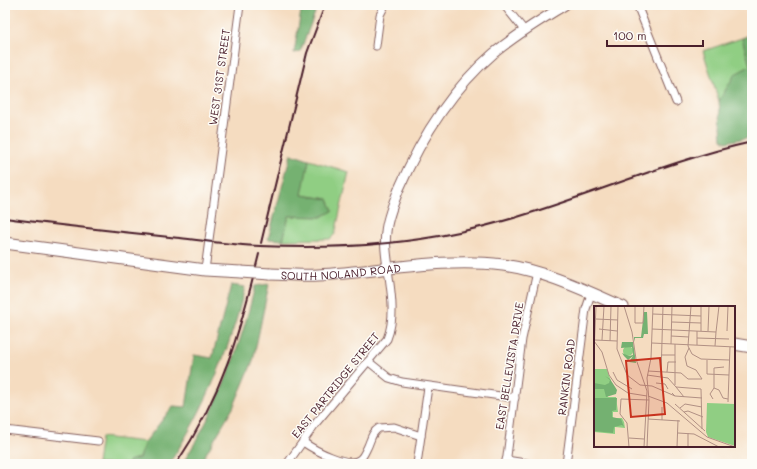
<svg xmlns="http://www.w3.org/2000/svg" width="757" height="469" viewBox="0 0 757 469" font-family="Mali,sans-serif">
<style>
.green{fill:#90ce83;stroke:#6d7657}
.forest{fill:#74b171;stroke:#5f684e}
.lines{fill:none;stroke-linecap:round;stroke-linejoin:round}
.minor-casing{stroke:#86615f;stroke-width:9}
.tertiary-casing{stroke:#86615f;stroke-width:11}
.primary-casing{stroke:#86615f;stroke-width:13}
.minor{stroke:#fff;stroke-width:7}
.tertiary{stroke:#fff;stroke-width:9}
.primary{stroke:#fff;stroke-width:11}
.rail{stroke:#4a1f2b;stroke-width:2}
.primary-bridge-casing{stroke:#86615f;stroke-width:13;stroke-linecap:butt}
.primary-bridge{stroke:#fff;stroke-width:11}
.labels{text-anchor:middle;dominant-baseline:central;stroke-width:3;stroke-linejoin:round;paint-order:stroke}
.street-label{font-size:11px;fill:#4a1f2b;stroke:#fdfcf7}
.inset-road{fill:none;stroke:#b19084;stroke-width:1}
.view{fill:#c8321e;fill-opacity:0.15;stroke:#c8321e;stroke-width:2}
.inset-edge{fill:none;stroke:#4a1f2b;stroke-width:2}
</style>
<rect width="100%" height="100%" fill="#fdfcf7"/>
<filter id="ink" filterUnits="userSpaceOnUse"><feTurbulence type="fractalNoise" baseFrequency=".025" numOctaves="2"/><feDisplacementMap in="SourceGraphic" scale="8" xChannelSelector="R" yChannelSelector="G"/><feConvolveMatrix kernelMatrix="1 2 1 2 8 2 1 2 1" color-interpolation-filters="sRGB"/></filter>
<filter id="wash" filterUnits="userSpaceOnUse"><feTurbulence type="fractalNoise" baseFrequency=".012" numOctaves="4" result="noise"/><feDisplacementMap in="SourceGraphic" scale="16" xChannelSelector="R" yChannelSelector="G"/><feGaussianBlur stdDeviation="0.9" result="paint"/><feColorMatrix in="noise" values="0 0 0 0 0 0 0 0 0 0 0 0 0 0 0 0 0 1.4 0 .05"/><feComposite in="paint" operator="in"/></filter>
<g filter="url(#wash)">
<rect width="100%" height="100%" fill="#f5dcc0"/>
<!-- green -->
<g class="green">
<path d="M742,38L750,66L735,75L719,101L703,51Z"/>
<path d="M309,160L349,172L335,234L330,239L283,240L289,215L321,217L328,199L301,195Z"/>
<path d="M101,437L145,442L139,458L129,461V464H97Z"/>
</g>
<!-- forest -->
<g class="forest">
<path d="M302,5H318L300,52L294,53Z"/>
<path d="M752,34V137L726,142L722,139L719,101L735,74L750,66L742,38Z"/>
<path d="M291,154L309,160L302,195L328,199L333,211L321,217L289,216L283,240L268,239Z"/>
<path d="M269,284L253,361L233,408L200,464H182C217,410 240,349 255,286Z"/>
<path d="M231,285L245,287C230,350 205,409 169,464H129V461L139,458L145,442L173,406L186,407L194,355L212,358Z"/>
</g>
</g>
<g filter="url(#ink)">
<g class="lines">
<defs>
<g id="minor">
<path d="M504,5L524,30"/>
<path d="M637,5L676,102"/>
<path d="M376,46L380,15L385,5"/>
<path d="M205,270L240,5"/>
<path d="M369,362L389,378L402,382L515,398"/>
<path d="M5,430L98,441"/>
<path d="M303,442C313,449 349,469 360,459C363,457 365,452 367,448C371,440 371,433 379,428L394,427L421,436"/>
<path d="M506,460L532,464"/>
<path d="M287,464L316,423L387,339C396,316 391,292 388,269"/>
<path d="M417,464L428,387"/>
<path d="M506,464L522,339L537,272"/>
<path d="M566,464L586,309L591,294"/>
</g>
<path id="tertiary" d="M388,269C387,257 384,244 386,232C387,218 394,202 399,189C421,138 452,89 494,53C516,35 540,20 565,5"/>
<g id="primary">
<path d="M5,243L205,270L241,272"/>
<path id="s1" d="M270,274C286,274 302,276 318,275C380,272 441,257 503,265C545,271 584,290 623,307"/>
<path d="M734,344L752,347"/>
</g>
</defs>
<!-- minor casing -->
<use href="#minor" class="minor-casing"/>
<!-- tertiary casing -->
<use href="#tertiary" class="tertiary-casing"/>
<!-- primary casing -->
<use href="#primary" class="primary-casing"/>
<!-- minor -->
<use href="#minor" class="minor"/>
<!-- tertiary -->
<use href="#tertiary" class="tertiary"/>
<!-- primary -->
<use href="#primary" class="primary"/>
<!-- rail -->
<g class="rail">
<path d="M5,218C63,226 122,232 180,238C207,241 234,245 260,246C326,249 394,246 459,232C559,211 652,164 752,142"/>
<path d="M261,243L307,53L325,5"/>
<path d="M176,464C222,396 240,332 259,254"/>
</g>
<defs>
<path id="primary-bridge" d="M241,272L270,274"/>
</defs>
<!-- primary-bridge casing -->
<use href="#primary-bridge" class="primary-bridge-casing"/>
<!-- primary-bridge -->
<use href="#primary-bridge" class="primary-bridge"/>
</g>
</g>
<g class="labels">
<!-- street labels -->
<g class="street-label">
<text transform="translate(219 77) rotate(-82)">WEST 31ST STREET</text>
<text stroke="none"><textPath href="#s1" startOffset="71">SOUTH NOLAND ROAD</textPath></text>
<text transform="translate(509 366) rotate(-81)">EAST BELLEVISTA DRIVE</text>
<text transform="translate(566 377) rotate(-83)">RANKIN ROAD</text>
<text transform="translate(335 385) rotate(-51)">EAST PARTRIDGE STREET</text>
</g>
</g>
<!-- overview -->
<g transform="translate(594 306)">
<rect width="141" height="141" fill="#f5dcc0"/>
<path d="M29 45a5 5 0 1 1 10 0a5 5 0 1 1-10 0ZM0,63H13L17,75L11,82L14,91H22L24,106H19V112H28L30,116L31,122L21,121V128L0,126ZM141,95V140L114,131L112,126L113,97L141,98Z" fill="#90ce83"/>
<path d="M50,6H53L54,28H50L49,32H41L40,36V31H47ZM28,36H39L42,57L35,56L39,50L34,54L30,50L28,47L35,50L39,49L38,41L27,42ZM11,70L16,73L23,84L22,88L12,91L10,83H0V77L11,79L15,77L16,74ZM1,92H23L22,104L18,105V111L27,113L30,121L28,119L20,121L19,127L0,125Z" fill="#74b171"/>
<path class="inset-road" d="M24,0L23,43L33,69L46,79L58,80L81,90M30,0L38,26L42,53L53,85L50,141M41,0V17H49L50,0M97,0L94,40L98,48L107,53L135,54M59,8L107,10M2,13L24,14M78,16L107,17M5,23L23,25M58,23L122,26L125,0M107,25V0M114,25L115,0M133,25L134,0M77,30L95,31M103,32L135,33M1,34L23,35M8,34L10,0M0,35L8,46L15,69L22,79L34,87L53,90M16,35L17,0M58,37L141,41M77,38L78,0M103,39V25M121,40L122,26M95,42L91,51L93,60L102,64L108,73M0,47L2,0M67,49H81M54,65L87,67L94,73H108M19,66L23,74L38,83M73,66L74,56H82M113,68L135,69M113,68V54M53,69L74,72L82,81L107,83L108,123M67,70L69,0M62,77L71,78L74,83M81,79V38M82,81L90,91M120,82V62L130,61M120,82L125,84L129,92L134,93M78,87L81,90L108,92M54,90L73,97L113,131L141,141M119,93L116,88L120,82M134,96L136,41M81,98L111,125M86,102L91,98L108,101M90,106L94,105L109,111M54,113L86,115M68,114V101M84,127L100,128L125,141M35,132L50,133M35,141L33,117L26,108L27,93L55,94M53,141L55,94L53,72L57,52L59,0M83,141L84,114M94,141V127"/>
<path class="view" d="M66,52L71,108L37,111L32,55Z"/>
<rect width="141" height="141" class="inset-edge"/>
</g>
<!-- margin -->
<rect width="757" height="469" fill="none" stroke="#fdfcf7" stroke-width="20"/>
<!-- scale -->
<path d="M607 40v6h96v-6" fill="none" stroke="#4a1f2b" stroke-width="2"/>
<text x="613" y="40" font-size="12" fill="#4a1f2b" stroke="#fdfcf7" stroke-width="3" paint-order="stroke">100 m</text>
</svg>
